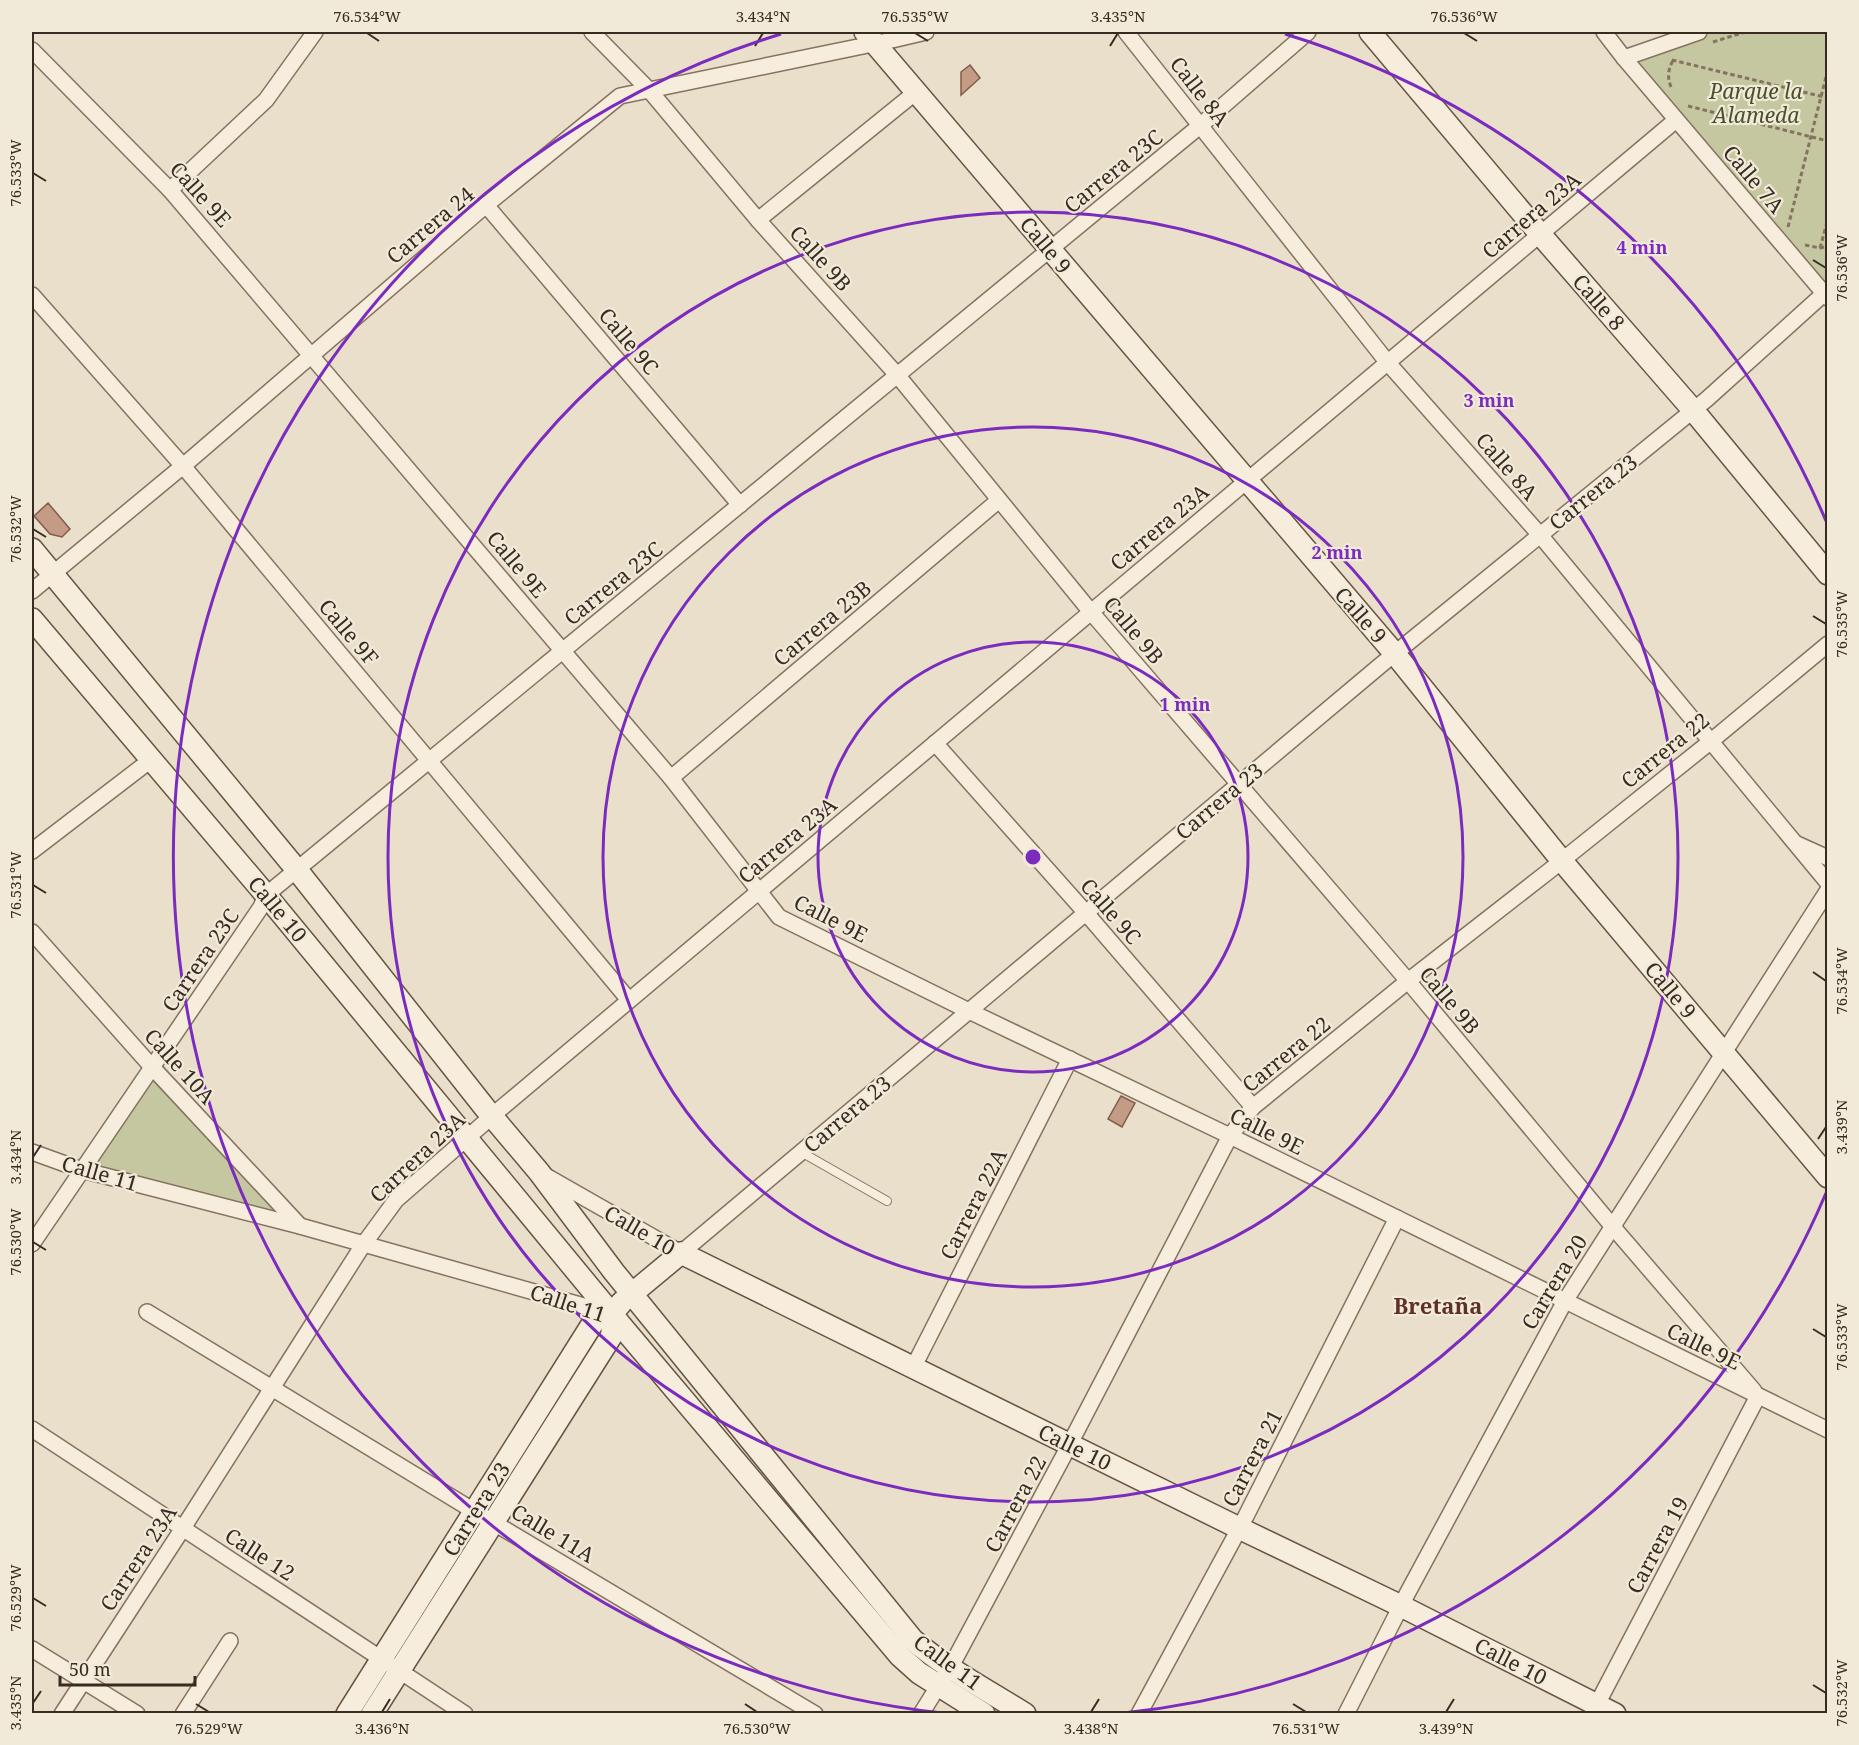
<svg xmlns="http://www.w3.org/2000/svg" width="1859" height="1745" viewBox="0 0 1859 1745" font-family="'Noto Serif',serif">
<style>
.green{fill:#c4c79f}
.building{fill:#c49c85;stroke:#815d49;stroke-width:1.5}
.lines{fill:none;stroke-linecap:round;stroke-linejoin:round}
.lane-casing{stroke:#857260;stroke-width:10}
.street-casing{stroke:#857260;stroke-width:18}
.secondary-casing{stroke:#675443;stroke-width:24}
.path{stroke:#857260;stroke-width:3;stroke-dasharray:4.5 3;stroke-linecap:butt}
.lane{stroke:#f6eddd;stroke-width:8}
.street{stroke:#f6eddd;stroke-width:15}
.secondary{stroke:#f6eddd;stroke-width:21}
.ticks{fill:none;stroke:#372b22;stroke-width:2}
.ring{fill:none;stroke:#7b2cbf;stroke-width:3}
.labels{text-anchor:middle;dominant-baseline:central;stroke-width:4.5;stroke-linejoin:round;paint-order:stroke}
.street-label{font-size:21px;fill:#372b22;stroke:#f2ead9}
.park-label{font-size:21px;font-style:italic;fill:#49512b;stroke:#f2ead9}
.neighbourhood-label{font-size:22px;font-weight:bold;fill:#5f3026;stroke:#f2ead9}
.centre{fill:#7b2cbf;stroke:#f2ead9;stroke-width:3}
.ring-label{font-size:18px;text-anchor:middle;font-weight:bold;fill:#7b2cbf;stroke:#f2ead9;stroke-width:4.5;stroke-linejoin:round;paint-order:stroke}
.neatline{fill:none;stroke:#372b22;stroke-width:2}
.ticks-label{font-size:15px;text-anchor:middle;fill:#372b22}
</style>
<rect width="100%" height="100%" fill="#eadfca"/>
<!-- green -->
<g class="green">
<path d="M1699,32H1827V290L1624,58Z"/>
<path d="M152,1067L300,1226L82,1170Z"/>
</g>
<!-- building -->
<g class="building">
<path d="M970,65L980,78L961,95V72Z"/>
<path d="M48,503L70,529L62,537L50,534L34,516Z"/>
<path d="M1121,1096L1135,1103L1122,1127L1108,1119Z"/>
</g>
<g class="lines">
<defs>
<path id="lane" d="M801,1152L887,1201"/>
<g id="street">
<path d="M592,32L650,91L758,220L898,376L1091,612L1408,981L1613,1227L1754,1391"/>
<path d="M1126,32L1388,363L1540,535L1828,883"/>
<path d="M1604,32L1624,58L1828,298"/>
<path d="M32,50L170,190L671,778L779,917L969,1011L1230,1136L1828,1430"/>
<path d="M1624,58L1699,32"/>
<path d="M170,190L266,100L315,32"/>
<path d="M486,205L740,505"/>
<path d="M758,220L916,92"/>
<path d="M32,295L183,466L629,1000"/>
<path d="M32,591L183,466L486,205L620,96L892,40L926,32"/>
<path d="M935,743L1086,913L1253,1107"/>
<path d="M671,778L999,500"/>
<path d="M1797,844L1828,858"/>
<path d="M32,851L152,759"/>
<path d="M32,932L152,1067L300,1226"/>
<path d="M32,1152L82,1170L300,1226L612,1314"/>
<path d="M546,1176L681,1253L1382,664L1707,399L1828,290"/>
<path d="M32,1244L261,907L266,895L1201,125L1308,32"/>
<path d="M147,1312L474,1511L815,1714"/>
<path d="M913,1368L1070,1059"/>
<path d="M32,1429L465,1714"/>
<path d="M32,1649L137,1714"/>
<path d="M62,1714L183,1528L363,1245L396,1200L499,1110L1676,120"/>
<path d="M183,1714L230,1641"/>
<path d="M921,1714L955,1659L1063,1457L1230,1136L1253,1107L1408,981L1549,871L1710,742L1828,644"/>
<path d="M1139,1714L1246,1516L1397,1218"/>
<path d="M1346,1714L1407,1594L1565,1301L1828,890"/>
<path d="M1592,1714L1758,1396"/>
</g>
<g id="secondary">
<path d="M865,32L1395,654L1562,861L1828,1177"/>
<path d="M1370,32L1540,234L1693,410L1828,574"/>
<path d="M32,549L297,870L485,1108L539,1172L614,1272L913,1640C947,1669 987,1690 1025,1714"/>
<path d="M32,619L266,895L624,1329L900,1656L919,1673L984,1714"/>
<path d="M347,1714L596,1318L612,1314"/>
<path d="M372,1714L612,1335V1314L622,1302L681,1253L1239,1528L1401,1606L1615,1714"/>
</g>
</defs>
<!-- lane casing -->
<use href="#lane" class="lane-casing"/>
<!-- street casing -->
<use href="#street" class="street-casing"/>
<!-- secondary casing -->
<use href="#secondary" class="secondary-casing"/>
<!-- path -->
<g class="path">
<path d="M1713,42L1745,32"/>
<path d="M1672,60L1828,98"/>
<path d="M1671,87C1667,77 1668,68 1674,59"/>
<path d="M1688,106L1828,141"/>
<path d="M1788,227L1828,69"/>
<path d="M1805,245L1820,248L1828,246"/>
<path d="M1820,248L1828,219"/>
</g>
<!-- lane -->
<use href="#lane" class="lane"/>
<!-- street -->
<use href="#street" class="street"/>
<!-- secondary -->
<use href="#secondary" class="secondary"/>
</g>
<!-- ticks -->
<path class="ticks" d="M367,33L379,41M915,33L928,41M1464,33L1477,41M755,46L763,33M1110,46L1118,33M33,173L46,181M1813,260L1826,268M33,529L46,537M1813,616L1826,624M33,885L46,893M1813,972L1826,981M1818,1139L1826,1127M33,1157L41,1145M33,1242L46,1250M1813,1329L1826,1337M33,1598L46,1606M1813,1685L1826,1693M33,1703L41,1691M196,1704L209,1712M745,1704L757,1712M1293,1704L1306,1712M382,1712L390,1699M1091,1712L1099,1699M1446,1712L1454,1699"/>
<!-- distance rings -->
<g class="ring">
<circle cx="1033" cy="857" r="215"/>
<circle cx="1033" cy="857" r="430"/>
<circle cx="1033" cy="857" r="645"/>
<path d="M1826 1193A861 861 0 0 1 1123 1713M943 1713A861 861 0 0 1 781 34M1285 34A861 861 0 0 1 1826 521"/>
</g>
<g class="labels">
<!-- street labels -->
<g class="street-label">
<text transform="translate(1200 91) rotate(52)">Calle 8A</text>
<text transform="translate(1113 171) rotate(-39)">Carrera 23C</text>
<text transform="translate(1754 179) rotate(50)">Calle 7A</text>
<text transform="translate(201 194) rotate(48)">Calle 9E</text>
<text transform="translate(1531 215) rotate(-40)">Carrera 23A</text>
<text transform="translate(430 225) rotate(-40)">Carrera 24</text>
<text transform="translate(1046 245) rotate(50)">Calle 9</text>
<text transform="translate(821 258) rotate(48)">Calle 9B</text>
<text transform="translate(1599 302) rotate(49)">Calle 8</text>
<text transform="translate(629 341) rotate(50)">Calle 9C</text>
<text transform="translate(1507 466) rotate(49)">Calle 8A</text>
<text transform="translate(1593 492) rotate(-39)">Carrera 23</text>
<text transform="translate(1159 527) rotate(-40)">Carrera 23A</text>
<text transform="translate(517 564) rotate(50)">Calle 9E</text>
<text transform="translate(613 583) rotate(-39)">Carrera 23C</text>
<text transform="translate(1361 615) rotate(49)">Calle 9</text>
<text transform="translate(822 623) rotate(-40)">Carrera 23B</text>
<text transform="translate(1134 630) rotate(50)">Calle 9B</text>
<text transform="translate(349 632) rotate(50)">Calle 9F</text>
<text transform="translate(1665 750) rotate(-39)">Carrera 22</text>
<text transform="translate(1219 801) rotate(-40)">Carrera 23</text>
<text transform="translate(787 840) rotate(-40)">Carrera 23A</text>
<text transform="translate(278 909) rotate(50)">Calle 10</text>
<text transform="translate(1111 911) rotate(49)">Calle 9C</text>
<text transform="translate(831 918) rotate(27)">Calle 9E</text>
<text transform="translate(200 960) rotate(-56)">Carrera 23C</text>
<text transform="translate(1671 990) rotate(50)">Calle 9</text>
<text transform="translate(1450 1000) rotate(50)">Calle 9B</text>
<text transform="translate(1286 1054) rotate(-39)">Carrera 22</text>
<text transform="translate(180 1066) rotate(48)">Calle 10A</text>
<text transform="translate(847 1114) rotate(-40)">Carrera 23</text>
<text transform="translate(1267 1131) rotate(26)">Calle 9E</text>
<text transform="translate(417 1157) rotate(-43)">Carrera 23A</text>
<text transform="translate(100 1173) rotate(16)">Calle 11</text>
<text transform="translate(973 1204) rotate(-63)">Carrera 22A</text>
<text transform="translate(640 1230) rotate(30)">Calle 10</text>
<text transform="translate(1554 1282) rotate(-59)">Carrera 20</text>
<text transform="translate(568 1303) rotate(18)">Calle 11</text>
<text transform="translate(1704 1346) rotate(26)">Calle 9E</text>
<text transform="translate(1075 1447) rotate(26)">Calle 10</text>
<text transform="translate(1252 1458) rotate(-63)">Carrera 21</text>
<text transform="translate(1015 1504) rotate(-62)">Carrera 22</text>
<text transform="translate(476 1509) rotate(-58)">Carrera 23</text>
<text transform="translate(553 1533) rotate(31)">Calle 11A</text>
<text transform="translate(1657 1545) rotate(-62)">Carrera 19</text>
<text transform="translate(260 1554) rotate(33)">Calle 12</text>
<text transform="translate(138 1558) rotate(-57)">Carrera 23A</text>
<text transform="translate(1511 1661) rotate(27)">Calle 10</text>
<text transform="translate(948 1662) rotate(36)">Calle 11</text>
</g>
<!-- park labels -->
<g class="park-label">
<text x="1756" y="91">Parque la<tspan x="1756" dy="24">Alameda</tspan></text>
</g>
<!-- neighbourhood labels -->
<g class="neighbourhood-label">
<text x="1438" y="1305">Bretaña</text>
</g>
</g>
<circle cx="1033" cy="857" r="9" class="centre"/>
<g class="ring-label">
<text x="1642" y="254">4 min</text>
<text x="1489" y="407">3 min</text>
<text x="1337" y="559">2 min</text>
<text x="1185" y="711">1 min</text>
</g>
<!-- border -->
<rect width="1859" height="1745" fill="none" stroke="#f2ead9" stroke-width="66"/>
<!-- scale -->
<path d="M60 1676v9h135v-9" fill="none" stroke="#372b22" stroke-width="3"/>
<text x="69" y="1676" font-size="18" fill="#372b22" stroke="#f2ead9" stroke-width="4.5" paint-order="stroke">50 m</text>
<rect x="33" y="33" width="1793" height="1679" class="neatline"/>
<g class="ticks-label">
<text x="367" y="22">76.534°W</text>
<text x="763" y="22">3.434°N</text>
<text x="915" y="22">76.535°W</text>
<text x="1118" y="22">3.435°N</text>
<text x="1464" y="22">76.536°W</text>
<text transform="translate(16 173) rotate(-90)" y="5">76.533°W</text>
<text transform="translate(1842 268) rotate(-90)" y="5">76.536°W</text>
<text transform="translate(16 529) rotate(-90)" y="5">76.532°W</text>
<text transform="translate(1842 624) rotate(-90)" y="5">76.535°W</text>
<text transform="translate(16 885) rotate(-90)" y="5">76.531°W</text>
<text transform="translate(1842 981) rotate(-90)" y="5">76.534°W</text>
<text transform="translate(1842 1127) rotate(-90)" y="5">3.439°N</text>
<text transform="translate(16 1157) rotate(-90)" y="5">3.434°N</text>
<text transform="translate(16 1242) rotate(-90)" y="5">76.530°W</text>
<text transform="translate(1842 1337) rotate(-90)" y="5">76.533°W</text>
<text transform="translate(16 1598) rotate(-90)" y="5">76.529°W</text>
<text transform="translate(1842 1693) rotate(-90)" y="5">76.532°W</text>
<text transform="translate(16 1703) rotate(-90)" y="5">3.435°N</text>
<text x="209" y="1734">76.529°W</text>
<text x="382" y="1734">3.436°N</text>
<text x="757" y="1734">76.530°W</text>
<text x="1091" y="1734">3.438°N</text>
<text x="1306" y="1734">76.531°W</text>
<text x="1446" y="1734">3.439°N</text>
</g>
</svg>
